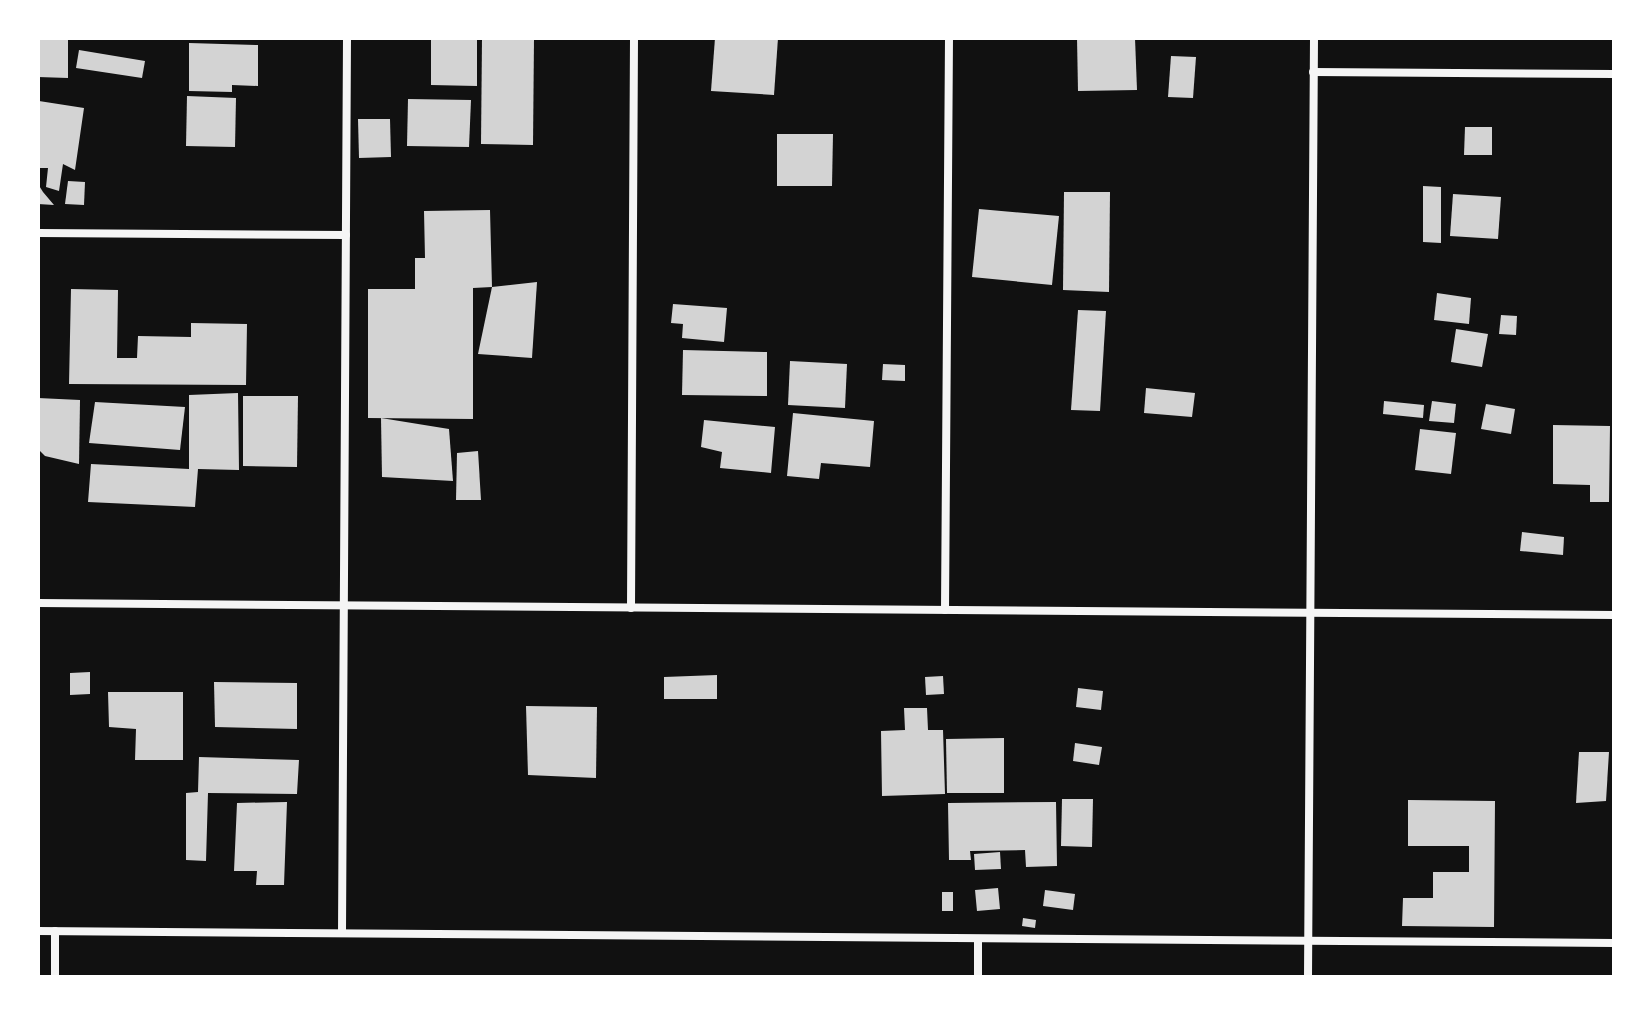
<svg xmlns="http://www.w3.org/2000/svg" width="1652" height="1015" viewBox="0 0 1652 1015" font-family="'Playfair Display',serif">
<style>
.building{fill:#d3d3d3}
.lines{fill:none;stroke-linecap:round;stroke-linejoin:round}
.minor{stroke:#f5f5f5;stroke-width:8}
</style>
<rect width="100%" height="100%" fill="#111"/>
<!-- building -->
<g class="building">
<path d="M38,38H68V78L38,77Z"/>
<path d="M431,38H477V86L431,85Z"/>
<path d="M482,38H534L533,145L481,144Z"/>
<path d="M715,38H778L774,95L711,91Z"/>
<path d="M1077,38H1135L1137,90L1078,91Z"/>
<path d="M189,43L258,45V86L232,85V92L189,91Z"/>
<path d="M79,50L145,61L142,78L76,68Z"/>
<path d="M1171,56L1196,57L1193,98L1168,97Z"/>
<path d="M187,96L236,98L235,147L186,146Z"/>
<path d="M408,99L471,100L469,147L407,146Z"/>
<path d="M39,101L84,108L75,170L63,164L59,191L46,187L48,168H38Z"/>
<path d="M358,119H390L391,157L359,158Z"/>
<path d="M1465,127H1492V155H1464Z"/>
<path d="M777,134H833L832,186H777Z"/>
<path d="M68,181L85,182L84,205L65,204Z"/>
<path d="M38,184L43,192L54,205L38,204Z"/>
<path d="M1423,186L1441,187V243L1423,242Z"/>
<path d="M1064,192H1110L1109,292L1063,290Z"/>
<path d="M1453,194L1501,197L1498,239L1450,236Z"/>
<path d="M979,209L1059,216L1052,285L972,277Z"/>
<path d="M490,210L492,287L473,288V419L368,418V289H415V258H425L424,211Z"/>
<path d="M537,282L532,358L478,354L492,287Z"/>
<path d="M71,289L118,290L117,358H137L138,336L191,337V323L247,324L246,385L69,384Z"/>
<path d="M1437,293L1471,298L1469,324L1434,320Z"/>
<path d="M673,304L727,308L724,342L682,338L683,324L671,323Z"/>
<path d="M1078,310L1106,311L1100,411L1071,410Z"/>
<path d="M1501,315L1517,316L1516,335L1499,334Z"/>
<path d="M1456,329L1488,334L1482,367L1451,362Z"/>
<path d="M683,350L767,352V396L682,395Z"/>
<path d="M790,361L847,364L845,408L788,405Z"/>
<path d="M883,364L905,365V381L882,380Z"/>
<path d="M1146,388L1195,393L1192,417L1144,413Z"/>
<path d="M238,393L239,470L198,469L195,507L88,502L91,464L189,469V395Z"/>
<path d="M243,396H298L297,467L243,466Z"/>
<path d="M38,398L80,400L79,464L45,456L38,449Z"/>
<path d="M1384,401L1424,405L1423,418L1383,414Z"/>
<path d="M1432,401L1456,404L1454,423L1429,421Z"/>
<path d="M95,402L185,407L180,450L89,443Z"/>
<path d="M1486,404L1515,409L1511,434L1481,429Z"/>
<path d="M793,413L874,421L870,467L821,463L819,479L787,476Z"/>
<path d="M381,418L449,429L453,481L382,477Z"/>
<path d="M704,420L775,427L771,473L720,468L722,452L701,447Z"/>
<path d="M1553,425L1610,426L1609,502H1590V485L1553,484Z"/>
<path d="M1420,429L1456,433L1451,474L1415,470Z"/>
<path d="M478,451L481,500H456L457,453Z"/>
<path d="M1522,532L1564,537L1563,555L1520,551Z"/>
<path d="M90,672V694L70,695V673Z"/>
<path d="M717,675V699H664V677Z"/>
<path d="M943,676L944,694L926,695L925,677Z"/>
<path d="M214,682L297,683V729L215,727Z"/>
<path d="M1078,688L1103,691L1101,710L1076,707Z"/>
<path d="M108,692H183V760H135L136,729L109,727Z"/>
<path d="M526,706L597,707L596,778L528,775Z"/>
<path d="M904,708H927L928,730H943L945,794L882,796L881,731L905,730Z"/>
<path d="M1004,738V793H947L946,739Z"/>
<path d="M1075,743L1102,747L1099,765L1073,761Z"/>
<path d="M1579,752H1609L1606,801L1576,803Z"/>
<path d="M199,757L299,760L297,794L208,793L206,861L186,860V793L198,792Z"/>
<path d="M1062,799H1093L1092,847L1061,846Z"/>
<path d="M1408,800L1495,801L1494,927L1402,926L1403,898H1433V872H1469V846H1408Z"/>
<path d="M287,802L284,885H256L257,871H234L237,803Z"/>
<path d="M1056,802L1057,866L1026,867L1025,850L970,851L971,860H949L948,803Z"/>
<path d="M1000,852L1001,869L975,870L974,854Z"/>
<path d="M998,888L1000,909L977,911L975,890Z"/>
<path d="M1045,890L1075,894L1073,910L1043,906Z"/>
<rect x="942" y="892" width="11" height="19"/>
<path d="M1023,918L1036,920L1035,928L1022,926Z"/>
</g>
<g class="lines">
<!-- minor -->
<g class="minor">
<path d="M1313,72L1614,74"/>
<path d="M38,233L346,235"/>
<path d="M38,603L1614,615"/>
<path d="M631,608L634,38"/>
<path d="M945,610L949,38"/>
<path d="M38,931L1614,943"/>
<path d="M342,933L347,38"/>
<path d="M55,977V931"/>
<path d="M978,977V939"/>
<path d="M1308,977L1314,38"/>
</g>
</g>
<!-- border -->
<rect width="1652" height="1015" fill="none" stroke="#ffffff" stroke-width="80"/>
</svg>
